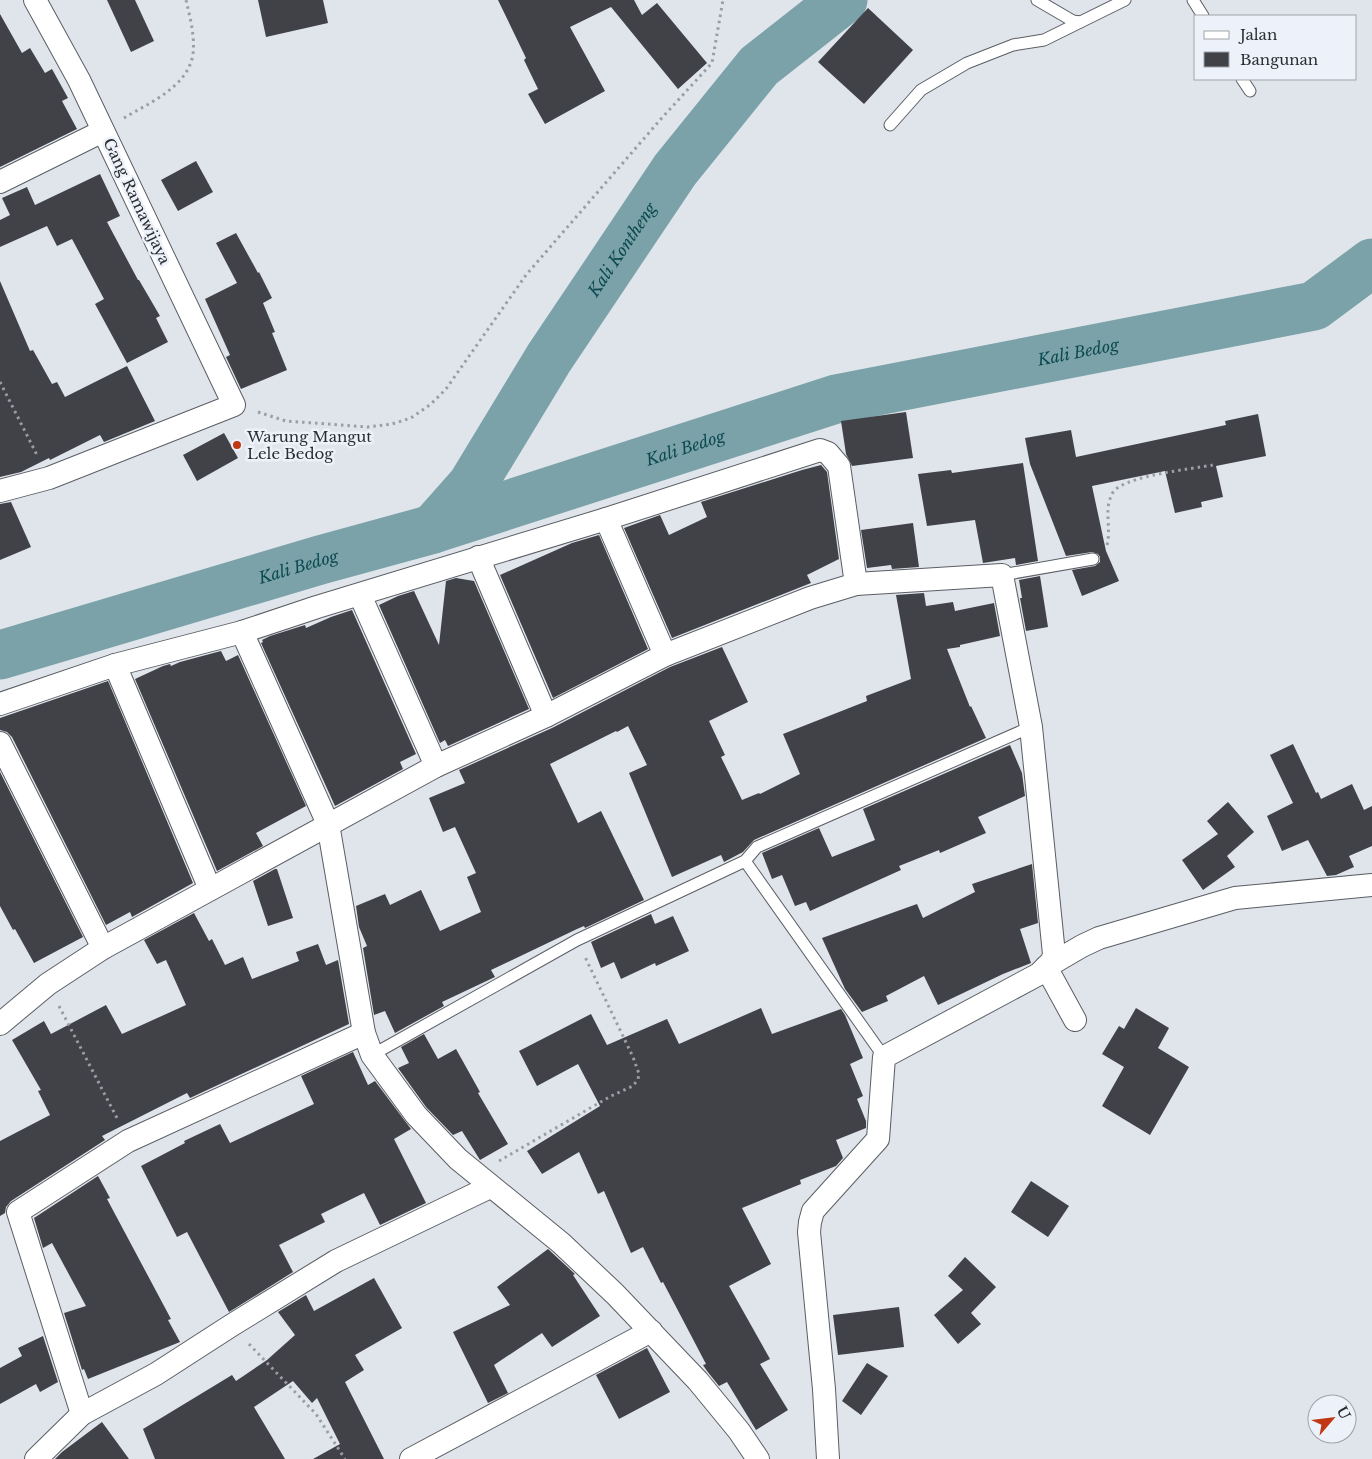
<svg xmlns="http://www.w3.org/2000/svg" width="1372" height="1459" viewBox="0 0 1372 1459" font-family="'Libre Baskerville',serif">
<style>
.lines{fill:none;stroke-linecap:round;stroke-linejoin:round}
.river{stroke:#7aa2a8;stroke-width:49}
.building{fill:#414148}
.service-casing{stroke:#5a5e64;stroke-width:13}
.minor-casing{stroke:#5a5e64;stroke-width:24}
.path{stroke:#9a9ea3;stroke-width:3;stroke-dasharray:2.5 4;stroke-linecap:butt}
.service{stroke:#fff;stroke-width:11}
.minor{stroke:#fff;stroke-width:22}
.poi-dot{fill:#c13713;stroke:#edf2fa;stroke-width:2}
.labels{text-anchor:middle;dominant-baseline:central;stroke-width:5;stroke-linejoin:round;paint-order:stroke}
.street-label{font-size:15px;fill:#2b2d30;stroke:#edf2fa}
.poi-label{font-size:15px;fill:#2b2d30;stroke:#edf2fa;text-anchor:start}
.water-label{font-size:16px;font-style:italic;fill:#0c4951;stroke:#edf2fa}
</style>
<rect width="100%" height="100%" fill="#e0e5ec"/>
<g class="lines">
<!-- river -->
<g class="river">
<path id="s1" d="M433,529L472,485L549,358L675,170L759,66L843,0"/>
<path id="s2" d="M0,655L320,560L433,529L836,399L1314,306L1372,263"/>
</g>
</g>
<!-- building -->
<g class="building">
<path d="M107,0H135L154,41L131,52Z"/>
<path d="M258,0H323L328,23L266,37Z"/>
<path d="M498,0H634L642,15L657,3L707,63L678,89L611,7L570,27L605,91L545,124L528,94L538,89L524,60L526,58Z"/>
<path d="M868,8L913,50L864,104L818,62Z"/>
<path d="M0,14L22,53L30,48L45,73L52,69L68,98L62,101L77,129L0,167Z"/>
<path d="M196,161L213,192L178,211L161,180Z"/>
<path d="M100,174L120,216L107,222L138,280H139L160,316L156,318L168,342L127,363L95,304L104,299L72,239L57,246L47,226L0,247V220L10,215L2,198L27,187L35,205Z"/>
<path d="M236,233L258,273L259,272L272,298L263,303L275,332L272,333L287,370L241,389L226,357L230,355L205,299L237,283L216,243Z"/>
<path d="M0,281L30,351L33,350L52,384L57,382L65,397L127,366L155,421L104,442L100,435L50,460L49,458L21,472L0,477Z"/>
<path d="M906,412L913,458L852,466L846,454L841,421Z"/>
<path d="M1258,414L1266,456L1216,466L1223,497L1201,502L1202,507L1175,513L1165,471L1092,486L1106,551L1119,581L1082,596L1072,570L1095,566L1100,562V557L1098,554L1092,552L1066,556L1030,464L1025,438L1071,430L1076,457L1226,425L1225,421Z"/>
<path d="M224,433L238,458L197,481L183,455Z"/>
<path d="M1023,463L1038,561L1016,565L1015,558L983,563L975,520L927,526L918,474L951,470L952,473Z"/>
<path d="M821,465L827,472L839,559L807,575L811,583L672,638L624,528L660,515L669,535L707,517L701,502L802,470Z"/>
<path d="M11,502L31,547L0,560V504Z"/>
<path d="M913,523L919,567L892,569L891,565L867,568L861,530Z"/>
<path d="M599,535L648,649L553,698L500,575L572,543Z"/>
<path d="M1040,576L1048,627L1026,631L1020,598H1022L1019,580Z"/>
<path d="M456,578L474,581L529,709L448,746L445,740L440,743L379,605L398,596L414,591L439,645L446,581Z"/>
<path d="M924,593L926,606L953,602L955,611L994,603L1000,636L960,645V647L947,649L970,707L971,706L986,738L754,840L743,852L724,862L721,855L672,877L629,773L647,765L628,726L617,732L616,731L550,764L578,823L601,811L644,900L585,928L584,926L577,929L491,970L495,977L442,1002L444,1006L395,1033L385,1011L374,1015L363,948L367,946L359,927L356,906L385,894L390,905L421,890L440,931L481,912L467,877L476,873L455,827L443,832L429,798L465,783L459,770L552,728L670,667L722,647L748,702L709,721L725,755L721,757L742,800L759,793L760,794L800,774L783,734L867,701L866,696L911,679L896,595Z"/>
<path d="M352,610L416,754L400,762L403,769L335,806L261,643L263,642L262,640L270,636L305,625L306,628L331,617Z"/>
<path d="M221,651L226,661L238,655L306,806L256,833L263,846L217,871L135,679L163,666L170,664L171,666L180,662Z"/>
<path d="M108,681L193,883L132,917L130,912L106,925L12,737L7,732L0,730V718Z"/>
<path d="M1293,744L1316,793L1318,792L1321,799L1352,784L1364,810L1372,806V846L1349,856L1354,867L1336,875L1327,876L1308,840L1282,851L1267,816L1293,803L1270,755Z"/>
<path d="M1010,745L1022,773L1025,796L978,817L986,833L940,853L939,850L899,866L901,870L810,911L806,902L795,906L782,875L772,879L762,853L819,828L832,857L875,840L863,809Z"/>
<path d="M0,772L83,937L34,963L15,929L13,930L0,906Z"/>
<path d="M1228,802L1254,832L1227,856L1235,867L1203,890L1182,860L1218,834L1207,821Z"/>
<path d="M1032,864L1038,923L1020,929L1031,963L1003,974L938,1005L924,976L886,996L888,1001L862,1012L845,989L822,938L917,904L923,918L975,892L972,884Z"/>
<path d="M275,869H277L293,918L268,926L253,881Z"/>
<path d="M194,913L209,941L212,939L225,965L243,957L252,979L299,961L296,952L318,944L326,965L338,960L349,1024L190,1098L187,1093L102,1136L105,1140L11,1201L6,1207L5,1213L0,1216V1141L50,1115L38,1091L41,1090L12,1040L44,1021L51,1034L106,1005L122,1034L186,1005L166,960L157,964L144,940Z"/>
<path d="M651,914L655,924L673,916L689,951L656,966L655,963L621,979L614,962L601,968L591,942Z"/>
<path d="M761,1008L772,1034L841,1009L845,1015L863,1058L850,1064L863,1096L857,1099L866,1121V1128L836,1140L843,1158L836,1166L800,1180L801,1184L742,1208L771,1264L729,1286L770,1359L760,1364L788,1410L756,1430L727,1382L719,1386L707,1371L703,1365L706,1364L663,1282L661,1283L643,1247L631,1253L604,1191L598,1194L579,1152L542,1174L527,1151L600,1106L578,1064L537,1086L519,1051L591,1014L607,1045L667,1019L679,1044Z"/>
<path d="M1136,1008L1169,1028L1158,1048L1189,1067L1150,1135L1102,1106L1124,1067L1102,1054L1119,1026L1124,1029Z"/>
<path d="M424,1034L438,1059L456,1049L480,1092L478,1093L508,1144L480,1160L462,1131L453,1135L426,1107L398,1068L409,1063L401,1047Z"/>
<path d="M353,1052L368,1085L375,1081L411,1129L394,1139L426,1203L380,1225L364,1193L321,1214L325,1222L279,1245L293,1272L229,1312L187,1232L177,1237L141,1166L185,1143L184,1141L220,1124L230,1143L314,1104L301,1076Z"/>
<path d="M98,1176L110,1198L107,1199L171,1319L168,1320L180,1342L88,1379L84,1369L82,1370L64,1313L86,1306L52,1243L43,1248L34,1218Z"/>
<path d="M1031,1181L1069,1206L1048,1237L1011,1212Z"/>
<path d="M548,1249L575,1274L573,1275L600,1316L552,1347L542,1333L494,1365L508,1393L488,1403L453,1332L510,1305L497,1287Z"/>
<path d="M965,1257L996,1287L971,1313L981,1324L958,1344L934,1315L963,1290L948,1276Z"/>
<path d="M374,1278L402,1328L355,1355L364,1370L345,1382L384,1459H313L340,1444L317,1398L312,1403L293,1381L254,1407L285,1459H155L143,1429L232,1375L236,1381L267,1360L295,1335L278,1312L306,1295L314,1311Z"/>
<path d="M899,1307L904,1347L838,1355L833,1315Z"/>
<path d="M43,1336L58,1382L40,1392L36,1384L0,1404V1368L22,1356L18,1348Z"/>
<path d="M647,1348L670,1392L619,1419L596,1375Z"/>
<path d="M867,1363L888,1376L861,1415L842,1401Z"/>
<path d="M102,1422L129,1459H55L62,1452Z"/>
</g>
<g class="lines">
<defs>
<g id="service">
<path d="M1037,0L1073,21L1080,22"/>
<path d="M1193,0L1203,16"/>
<path d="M1242,79L1250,91"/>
<path d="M890,125L921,90L967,63L1013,45L1044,40L1125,0"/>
<path d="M1002,575L1093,559"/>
<path d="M745,861L884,1057"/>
<path d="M372,1055L577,940L745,861L757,847L1031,727"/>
</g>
<g id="minor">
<path d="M0,182L103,131"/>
<path d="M0,491L49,478L234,405L79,80L35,0"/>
<path d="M606,519L665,655"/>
<path d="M478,557L546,716"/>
<path d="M360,595L436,766"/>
<path d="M242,632L328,824L364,1033L372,1055L416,1115L458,1159L561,1243L615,1294L698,1381L739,1431L758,1459"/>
<path d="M115,665L210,889"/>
<path d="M0,704L115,665L242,632L317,607L606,519L820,450L828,453L839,466L856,584"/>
<path d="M0,743L103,948"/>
<path d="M1075,1020L1046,967L1082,946L1099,938L1235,898L1372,885"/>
<path d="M0,1024L48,984L103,948L436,766L546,716L665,655L810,598L856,584L1002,575L1031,727L1054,954L1052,961L1039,974L884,1057L878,1139L813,1211L810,1222L809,1232L824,1389L828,1459"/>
<path d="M82,1414L18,1212L128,1141L364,1033"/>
<path d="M36,1459L82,1414L156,1374L232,1325L336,1261L490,1187"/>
<path d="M411,1459L651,1331"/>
</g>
</defs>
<!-- service casing -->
<use href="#service" class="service-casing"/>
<!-- minor casing -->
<use href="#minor" class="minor-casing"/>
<!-- path -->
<g class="path">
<path d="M124,118C149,103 188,87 193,54C195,36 190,17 186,0"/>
<path d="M0,382L37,455"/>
<path d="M258,412L286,421L368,427L392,424L411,418L431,404L446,389L526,275L660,120L712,63L723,0"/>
<path d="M1107,545C1111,530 1105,512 1110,499C1111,494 1115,489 1119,487C1137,475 1190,469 1213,465"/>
<path d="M59,1006L118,1120"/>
<path d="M499,1161L611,1096L633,1086L638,1079L639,1074L633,1057L585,957"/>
<path d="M249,1344L316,1414L345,1459"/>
</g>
<!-- service -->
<use href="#service" class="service"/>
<!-- minor -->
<use href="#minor" class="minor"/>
</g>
<!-- markers -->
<circle class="poi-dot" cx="237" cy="445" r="5"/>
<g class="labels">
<!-- street labels -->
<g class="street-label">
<text transform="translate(137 201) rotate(65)">Gang Ramawijaya</text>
</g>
<!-- poi labels -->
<g class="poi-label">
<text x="247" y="436">Warung Mangut<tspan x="247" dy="17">Lele Bedog</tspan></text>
</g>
<!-- water labels -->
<g class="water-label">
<text stroke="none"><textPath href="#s1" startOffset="338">Kali Kontheng</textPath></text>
<text stroke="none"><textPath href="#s2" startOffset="1121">Kali Bedog</textPath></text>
<text stroke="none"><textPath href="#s2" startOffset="716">Kali Bedog</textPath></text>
<text stroke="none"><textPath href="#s2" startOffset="311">Kali Bedog</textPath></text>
</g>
</g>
<!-- legend -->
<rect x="1194" y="15" width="162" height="65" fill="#edf2fa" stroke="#9fa3a9"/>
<rect x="1204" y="31" width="25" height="8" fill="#ffffff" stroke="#9fa3a9"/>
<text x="1240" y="40" font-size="15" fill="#2b2d30">Jalan</text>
<rect x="1204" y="52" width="25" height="15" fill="#414148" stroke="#9fa3a9"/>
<text x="1240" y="65" font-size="15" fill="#2b2d30">Bangunan</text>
<!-- north arrow -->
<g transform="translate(1332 1419) rotate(62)"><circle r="24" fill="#edf2fa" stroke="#9fa3a9"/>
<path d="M0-4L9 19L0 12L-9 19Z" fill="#c13713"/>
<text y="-8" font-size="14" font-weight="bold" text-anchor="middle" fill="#2b2d30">U</text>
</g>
</svg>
